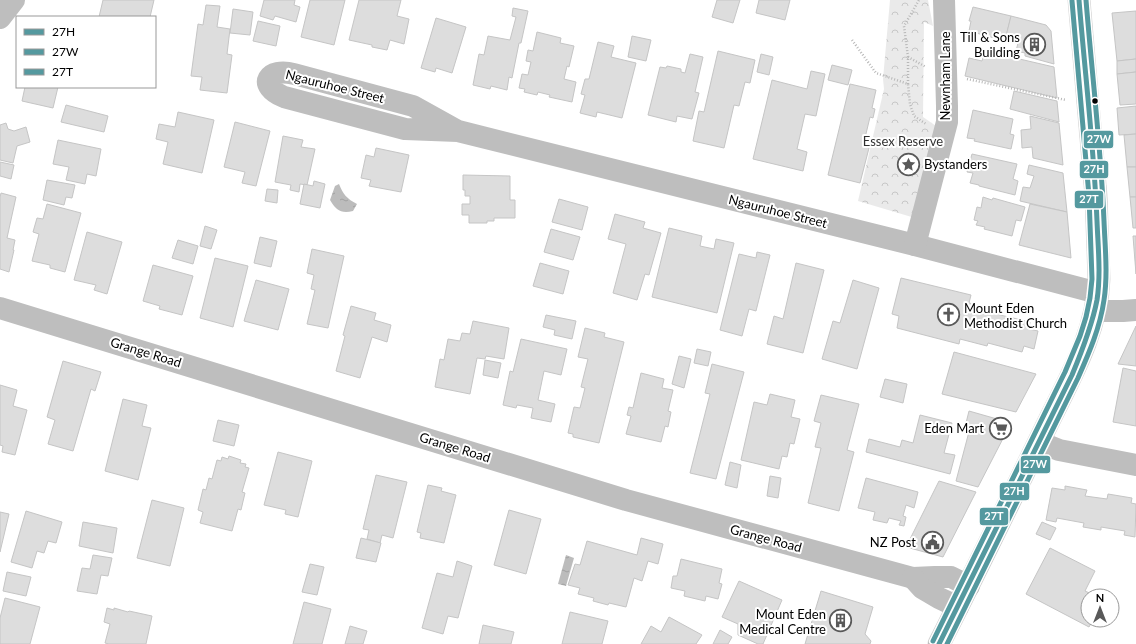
<svg xmlns="http://www.w3.org/2000/svg" width="1136" height="644" viewBox="0 0 1136 644" font-family="Lato,sans-serif">
<style>
.park{fill:url(#park-crowns)}
.water{fill:url(#water-ripples)}
.building{fill:#ddd;stroke:#c5c5c5}
.lines{fill:none;stroke-linecap:round;stroke-linejoin:round}
.major-casing{stroke:#dbdbdb;stroke-width:23}
.path{stroke:#b8b8b8;stroke-width:2.5;stroke-dasharray:1 2;stroke-linecap:butt}
.minor{stroke:#bebebe;stroke-width:22}
.major{stroke:#bdbdbd;stroke-width:22}
.bus-1-casing{stroke:#fff;stroke-width:8}
.bus-2-casing{stroke:#fff;stroke-width:8}
.bus-3-casing{stroke:#fff;stroke-width:8}
.bus-1{stroke:#54999f;stroke-width:5}
.bus-2{stroke:#54999f;stroke-width:5}
.bus-3{stroke:#54999f;stroke-width:5}
.bus-dot{fill:#000;stroke:#fff;stroke-width:1.5}
.labels{text-anchor:middle;dominant-baseline:central;stroke-width:4;stroke-linejoin:round;paint-order:stroke}
.poi-label{font-size:13px;fill:#000;stroke:#fff;text-anchor:end}
.street-label{font-size:13px;fill:#000;stroke:#fff}
.park-label{font-size:13px;fill:#303030;stroke:#fff}
.line-badge{stroke:#fff;stroke-width:1.5}
.badge-label{font-size:11px;text-anchor:middle;font-weight:bold;fill:#fff}
</style>
<defs>
<pattern id="park-crowns" width="20" height="18" patternUnits="userSpaceOnUse"><rect width="20" height="18" fill="#eaeaea"/><path d="M2 6a3 3 0 1 1 6 0M12 15a3 3 0 1 1 6 0" fill="none" stroke="#c7c7c7"/></pattern>
<pattern id="water-ripples" width="26" height="14" patternUnits="userSpaceOnUse"><rect width="26" height="14" fill="#bcbcbc"/><path d="M2 4q2-2 4 0t4 0M15 11q2-2 4 0t4 0" fill="none" stroke="#a0a0a0"/></pattern>
</defs>
<rect width="100%" height="100%" fill="#fff"/>
<!-- park -->
<path class="park" d="M890,0H928L933,26L924,22L923,117L939,128L915,218L858,201L884,89L883,79Z"/>
<!-- water -->
<g class="water">
<path d="M339,184C343,194 347,199 357,204L353,211C341,214 336,210 330,200L335,186Z"/>
<path d="M566,555L574,558L566,586L558,584Z"/>
</g>
<!-- building -->
<g class="building">
<path d="M103,0H154L150,17H99Z"/>
<path d="M264,0H295L294,5L300,7L296,22L275,16L273,20L260,16Z"/>
<path d="M310,0H345L334,45L301,37Z"/>
<path d="M359,0H401L397,16L409,19L404,44L390,40L387,50L372,47V45L349,40Z"/>
<path d="M717,0H740L733,23L712,17Z"/>
<path d="M759,0H790L785,20L756,13Z"/>
<path d="M206,5L220,6L217,27L230,29L227,54L232,55L227,93L200,90L202,77L191,76L198,24L203,25Z"/>
<path d="M973,7L1011,16L1005,41L969,31L971,21H969Z"/>
<path d="M513,8L528,11L521,43H519L512,78L509,77L507,90L491,86L490,89L473,85L479,54L484,55L488,36L510,40L516,17L512,16Z"/>
<path d="M233,9L253,12L250,35L230,33Z"/>
<path d="M1136,11V59L1117,61L1112,13Z"/>
<path d="M1011,16L1046,25L1051,31L1054,64L1025,56V53L1016,51L1019,39L1006,36Z"/>
<path d="M436,18L466,27L452,73L436,68L435,72L421,68Z"/>
<path d="M258,21L280,26L276,46L253,41Z"/>
<path d="M537,32L561,38L560,43L574,46L569,67L567,66L564,79L576,82L572,102L549,97L550,95L538,92L537,95L524,92L525,89L519,88L522,74L528,75L531,62L526,61L528,50L533,51Z"/>
<path d="M632,36L651,40L646,61L628,57Z"/>
<path d="M598,42L614,46L611,57L636,63L622,118L597,112L596,117L580,113L585,95L581,94L585,79H589Z"/>
<path d="M718,51L755,60L750,83L745,82L739,106L734,105L724,148L693,141L699,111L704,112Z"/>
<path d="M985,51L1054,67L1057,98L965,76L969,58L982,61Z"/>
<path d="M690,54L703,57L695,92L699,93L692,119L677,116L676,122L648,115L660,67L666,68L667,66L681,69V72L685,73Z"/>
<path d="M761,54L773,57L769,75L757,72Z"/>
<path d="M1136,59V72L1117,74V61Z"/>
<path d="M832,65L852,70L848,85L828,80Z"/>
<path d="M811,71L825,74L816,116L805,114L797,149L807,152L803,171L753,159L772,80L807,89Z"/>
<path d="M1136,72V104L1120,105L1117,74Z"/>
<path d="M850,84L876,90L872,108L875,109L873,118L870,117L865,138L868,139L866,147L869,148L860,183L828,175Z"/>
<path d="M25,87H58L53,108L22,101Z"/>
<path d="M1014,91L1057,101L1059,122L1010,109Z"/>
<path d="M66,105L108,116L104,132L61,122Z"/>
<path d="M1136,106V134L1119,135L1117,108Z"/>
<path d="M973,110L1013,119L1010,134L1014,135L1011,149L974,141L975,139L967,138Z"/>
<path d="M178,112L214,120L202,173L163,164L168,142L156,139L159,124L175,127Z"/>
<path d="M1030,116L1059,123L1063,165L1033,158L1032,147L1022,148L1021,130L1031,129Z"/>
<path d="M235,122L270,131L256,186L242,183L245,172L224,167Z"/>
<path d="M6,123L8,129L14,131L26,127L30,142L17,146L13,163L0,160V125Z"/>
<path d="M1136,134V167H1127L1124,135Z"/>
<path d="M283,136L303,140L301,147L315,149L307,185L300,184L299,192L290,190L291,185L275,182Z"/>
<path d="M58,140L101,149L96,176L87,174L85,184L66,180L69,167L53,164Z"/>
<path d="M376,148L409,155L401,192L369,186L371,180L361,178L366,155L374,157Z"/>
<path d="M972,154L1017,164L1013,179L1018,181L1015,195L979,186V185L970,183L973,173L967,172Z"/>
<path d="M0,162L14,165L11,179L0,176Z"/>
<path d="M1029,165L1063,173L1067,212L1020,201L1023,187L1030,188L1034,176L1027,174Z"/>
<path d="M1127,167H1136V197H1130Z"/>
<path d="M463,175L510,176V200H515V218H494V221H487V223H469V215H462V204H470V196H465V190H463Z"/>
<path d="M47,180L75,185L72,198L66,197L64,205L43,200Z"/>
<path d="M314,181L325,184L320,208L300,204L304,184L313,186Z"/>
<path d="M267,189L278,190L277,203L265,201Z"/>
<path d="M1,193L16,197L7,238L15,240L13,250H14L9,272L0,269V197Z"/>
<path d="M983,197L992,200L993,198L1025,207L1021,221L1016,220L1012,236L984,229L985,227L976,225L978,221L974,220L977,207L981,208Z"/>
<path d="M1130,197H1136V228H1133Z"/>
<path d="M559,199L588,207L582,230L552,222Z"/>
<path d="M47,204L81,213L65,272L50,268V265L32,261L39,234L33,232L37,218L43,219Z"/>
<path d="M1030,204L1067,212L1071,258L1019,245Z"/>
<path d="M615,214L645,222L643,228L661,233L649,275L645,274L637,300L613,293L626,244L608,239Z"/>
<path d="M205,226L217,230L211,249L200,246Z"/>
<path d="M669,228L702,236L700,246L714,249L716,239L734,243L717,313L652,297Z"/>
<path d="M551,229L580,237L573,260L544,252Z"/>
<path d="M87,232L122,242L107,294L94,290L96,285L74,280Z"/>
<path d="M1133,236H1136V274Z"/>
<path d="M260,237L277,241L271,267L254,263Z"/>
<path d="M178,240L198,246L193,264L172,258Z"/>
<path d="M312,249L344,256L328,328L307,324L315,290L311,289L314,275L307,273Z"/>
<path d="M757,252L770,255L756,311L749,309L742,336L720,330L739,254L756,258Z"/>
<path d="M215,258L248,266L233,327L200,318Z"/>
<path d="M540,263L569,271L563,294L533,286Z"/>
<path d="M796,263L824,270L803,353L767,344L774,316L783,319Z"/>
<path d="M153,265L193,276L182,315L159,309L160,306L143,301Z"/>
<path d="M901,278L971,295L969,303L996,310V314L1030,322L1029,329L1038,331L1034,349L1024,346L1022,352L988,343L987,346L960,339L959,344L897,328L899,316L892,314Z"/>
<path d="M256,280L289,289L278,330L244,321Z"/>
<path d="M853,280L879,288L857,369L822,359L833,321L840,323Z"/>
<path d="M351,306L376,313L374,320L391,325L387,342L372,337L360,378L336,371L345,336L343,335Z"/>
<path d="M546,315L576,321L572,339L554,335L555,330L543,327Z"/>
<path d="M473,321L509,328L504,359L486,356L485,359L477,358L470,394L435,387L440,359L444,360L448,339L460,341L462,333L470,334Z"/>
<path d="M1136,326V366L1118,364Z"/>
<path d="M585,328L605,333L604,337L624,342L599,443L573,437V434L568,433L574,407L580,408L585,388L581,387L588,359L578,357Z"/>
<path d="M521,339L567,349L561,375L544,371L538,400L555,404L551,422L531,418L533,408L517,405L516,408L503,405L510,371L513,372Z"/>
<path d="M697,349L711,352L708,366L694,363Z"/>
<path d="M954,352L1036,374L1016,412L942,394Z"/>
<path d="M679,356L691,359L684,388L672,384Z"/>
<path d="M485,360L501,363L498,378L483,375Z"/>
<path d="M63,361L101,372L95,391L91,389L73,451L48,444L55,420L47,417Z"/>
<path d="M712,364L744,372L716,479L690,473L710,394L705,393Z"/>
<path d="M1123,368L1136,371V426L1113,422Z"/>
<path d="M641,373L664,379L662,388L673,390L668,411L671,412L668,427L665,426L661,442L626,434L631,416L627,415L629,407L633,408Z"/>
<path d="M885,379L907,384L903,403L880,397Z"/>
<path d="M0,385L17,390L13,406L27,410L15,455L2,452L3,446L0,445Z"/>
<path d="M770,394L795,400L791,417L800,419L794,444L790,443L787,457L782,456L779,469L741,460L754,402L767,405Z"/>
<path d="M821,395L859,404L847,450L854,452L839,511L808,503L821,448L815,447L821,423L814,421Z"/>
<path d="M123,399L147,405L142,426L151,428L138,480L105,471Z"/>
<path d="M969,411L1011,423L978,487L956,481L970,428L965,427Z"/>
<path d="M920,415L952,423L944,453L955,455L950,474L866,452L869,439L900,447L902,440L913,443Z"/>
<path d="M218,420L239,425L234,446L213,441Z"/>
<path d="M278,452L312,461L298,517L285,514L286,510L264,505Z"/>
<path d="M229,456L241,460L240,463L246,464L245,467L249,468L242,492L245,493L241,510L238,509L232,531L200,523L203,512L198,510L203,489L206,490L209,478L212,479L217,460L221,461L222,457L228,459Z"/>
<path d="M730,462L741,465L737,488L725,485Z"/>
<path d="M376,475L407,482L393,538L382,535L380,543L367,539L369,530L363,529Z"/>
<path d="M770,476L781,478L778,498L767,496Z"/>
<path d="M866,478L918,492L914,508L906,505L903,516L906,517L904,526L899,525L901,521L889,518L887,523L873,520L875,512L858,508Z"/>
<path d="M939,481L976,492L943,557L906,547Z"/>
<path d="M428,485L442,488L441,491L456,495L444,543L420,538L421,533L417,532Z"/>
<path d="M1065,486L1087,490L1085,496L1107,499L1108,494L1132,498L1131,503L1136,504L1135,537L1124,535L1125,531L1101,527V530L1083,527L1084,523L1057,518L1056,522L1046,520L1052,488L1065,490Z"/>
<path d="M152,500L184,508L170,566L137,558Z"/>
<path d="M509,510L541,519L526,574L494,565Z"/>
<path d="M26,511L62,522L56,543L48,541L44,553L37,551L32,568L11,562Z"/>
<path d="M0,512L9,514L0,552Z"/>
<path d="M83,522L117,528L113,553L79,546Z"/>
<path d="M1042,522L1056,528L1050,540L1036,534Z"/>
<path d="M361,538L381,543L376,562L356,558Z"/>
<path d="M641,538L663,544L658,564L648,561L642,581L634,578L626,607L609,603L608,605L593,601L594,598L578,594L580,588L568,585L575,564L580,565L587,541L637,555Z"/>
<path d="M1050,548L1095,571L1085,591L1096,596H1088V620H1093L1089,627L1026,594Z"/>
<path d="M93,555L112,558L108,576L101,575L97,594L77,591L82,568L90,569Z"/>
<path d="M681,559L722,569L719,583L722,584L718,599L706,596L705,601L684,596L685,591L671,588L673,576H677Z"/>
<path d="M457,561L472,566L458,618L448,616L443,634L422,628L437,573L453,577Z"/>
<path d="M310,564L324,567L317,595L302,592Z"/>
<path d="M7,572L31,577L26,596L3,591Z"/>
<path d="M739,581L782,600L763,644H758L738,635V624L722,617Z"/>
<path d="M821,591L873,607L865,634L871,641L870,644H805Z"/>
<path d="M5,598L40,607L30,644H0V618Z"/>
<path d="M304,602L331,609L322,644H293Z"/>
<path d="M107,608L114,610V608L128,612L129,611L152,616L146,644H109L105,643L110,624L104,622Z"/>
<path d="M570,612L608,621L602,644H562Z"/>
<path d="M669,617L702,635L696,644H641L651,626L661,632Z"/>
<path d="M483,625L514,632L511,644H479Z"/>
<path d="M350,626L367,631L363,644H345Z"/>
<path d="M720,630L732,637L728,644H713Z"/>
</g>
<g class="lines">
<defs>
<path id="major" d="M939,644C975,573 1010,501 1045,429C1068,381 1097,334 1099,279L1096,196L1079,0"/>
</defs>
<!-- major casing -->
<use href="#major" class="major-casing"/>
<!-- path -->
<g class="path">
<path d="M852,40L876,73L908,84L910,104L914,116L926,124"/>
<path d="M908,57L926,67"/>
<path d="M967,79L1066,100"/>
<path d="M908,84V57L904,26L919,0"/>
</g>
<!-- minor -->
<g class="minor">
<path d="M0,18L14,0"/>
<path d="M458,131L413,106L294,74C268,67 256,85 284,97L405,129L458,131L915,245L1098,293"/>
<path d="M915,245L947,122V106L944,0"/>
<path d="M0,308L626,500L913,578L935,577H951L969,586"/>
<path d="M1095,311H1123L1136,310"/>
<path d="M1039,442L1059,450L1136,465"/>
<path d="M913,578L922,588L939,598L958,607"/>
</g>
<!-- major -->
<use href="#major" class="major"/>
<defs>
<path id="bus-1" d="M939,644L1072,375C1082,351 1092,326 1097,300C1101,274 1098,247 1097,221C1094,147 1085,74 1079,0"/>
<path id="bus-2" d="M947,644L1078,378C1089,353 1100,328 1104,300C1108,274 1105,247 1104,221C1101,148 1092,74 1086,0"/>
<path id="bus-3" d="M933,641L1065,372L1080,336L1086,317L1090,298L1092,279L1089,196L1072,1"/>
</defs>
<!-- bus-1 casing -->
<use href="#bus-1" class="bus-1-casing"/>
<!-- bus-2 casing -->
<use href="#bus-2" class="bus-2-casing"/>
<!-- bus-3 casing -->
<use href="#bus-3" class="bus-3-casing"/>
<!-- bus-1 -->
<use href="#bus-1" class="bus-1"/>
<!-- bus-2 -->
<use href="#bus-2" class="bus-2"/>
<!-- bus-3 -->
<use href="#bus-3" class="bus-3"/>
</g>
<!-- icons -->
<defs>
<symbol id="building-ring" viewBox="-11 -11 22 22"><circle r="9.5" fill="#fff" stroke="#595959" stroke-width="1.5"/><path d="M-4-6H4V6H1V3H-1V6H-4ZM-2.5-4.3h1.7v1.8h-1.7ZM.8-4.3h1.7v1.8H.8ZM-2.5-1h1.7V.8h-1.7ZM.8-1h1.7V.8H.8Z" fill="#595959"/></symbol>
<symbol id="sight-ring" viewBox="-11 -11 22 22"><circle r="9.5" fill="#fff" stroke="#595959" stroke-width="1.5"/><path d="M0-6L1.8-2.2L6-1.7L2.9 1.2L3.7 5.4L0 3.3L-3.7 5.4L-2.9 1.2L-6-1.7L-1.8-2.2Z" fill="#595959"/></symbol>
<symbol id="church-ring" viewBox="-11 -11 22 22"><circle r="9.5" fill="#fff" stroke="#595959" stroke-width="1.5"/><path d="M-1.2-6h2.4v3.5h3.3v2.4h-3.3V6h-2.4V-.1h-3.3v-2.4h3.3Z" fill="#595959"/></symbol>
<symbol id="supermarket-ring" viewBox="-11 -11 22 22"><circle r="9.5" fill="#fff" stroke="#595959" stroke-width="1.5"/><path d="M-6-5.5h2.5l.6 2H6L4.5 2H-2.5L-4.4-4H-6ZM-1.5 3.2a1.3 1.3 0 1 0 .1 0ZM3 3.2a1.3 1.3 0 1 0 .1 0Z" fill="#595959"/></symbol>
<symbol id="civic-ring" viewBox="-11 -11 22 22"><circle r="9.5" fill="#fff" stroke="#595959" stroke-width="1.5"/><path d="M-.6-6.5H3V-4.5H.6V-3L4-1V1h2V6H-6V1h2V-1L-.6-3ZM-1.2 2.5V6h2.4V2.5Z" fill="#595959"/></symbol>
</defs>
<g fill-rule="evenodd">
<use href="#building-ring" x="1022" y="32" width="25" height="25"/>
<use href="#sight-ring" x="896" y="152" width="25" height="25"/>
<use href="#church-ring" x="936" y="302" width="25" height="25"/>
<use href="#supermarket-ring" x="988" y="416" width="25" height="25"/>
<use href="#civic-ring" x="920" y="530" width="25" height="25"/>
<use href="#building-ring" x="828" y="608" width="25" height="25"/>
</g>
<!-- markers -->
<circle class="bus-dot" cx="1095" cy="101" r="3.5"/>
<g class="labels">
<!-- poi labels -->
<g class="poi-label">
<text x="1020" y="37">Till &amp; Sons<tspan x="1020" dy="15">Building</tspan></text>
<text x="924" y="164" text-anchor="start">Bystanders</text>
<text x="964" y="308" text-anchor="start">Mount Eden<tspan x="964" dy="15">Methodist Church</tspan></text>
<text x="984" y="428">Eden Mart</text>
<text x="916" y="542">NZ Post</text>
<text x="826" y="614">Mount Eden<tspan x="826" dy="15">Medical Centre</tspan></text>
</g>
<!-- street labels -->
<g class="street-label">
<text transform="translate(945 76) rotate(-90)">Newnham Lane</text>
<text transform="translate(335 86) rotate(14)">Ngauruhoe Street</text>
<text transform="translate(778 211) rotate(14)">Ngauruhoe Street</text>
<text transform="translate(146 352) rotate(17)">Grange Road</text>
<text transform="translate(455 447) rotate(17)">Grange Road</text>
<text transform="translate(766 538) rotate(15)">Grange Road</text>
</g>
<!-- park labels -->
<g class="park-label">
<text x="903" y="141">Essex Reserve</text>
</g>
</g>
<g class="line-badge">
<rect x="1083" y="130" width="31" height="19" rx="4" fill="#54999f"/>
<rect x="1079" y="160" width="30" height="19" rx="4" fill="#54999f"/>
<rect x="1074" y="190" width="30" height="19" rx="4" fill="#54999f"/>
<rect x="1020" y="455" width="31" height="19" rx="4" fill="#54999f"/>
<rect x="999" y="482" width="31" height="19" rx="4" fill="#54999f"/>
<rect x="979" y="507" width="30" height="19" rx="4" fill="#54999f"/>
</g>
<g class="badge-label">
<text x="1099" y="143">27W</text>
<text x="1094" y="173">27H</text>
<text x="1089" y="203">27T</text>
<text x="1035" y="468">27W</text>
<text x="1014" y="495">27H</text>
<text x="994" y="520">27T</text>
</g>
<!-- legend -->
<rect x="16" y="16" width="140" height="72" fill="#ffffff" stroke="#999999"/>
<rect x="24" y="29" width="20" height="6" fill="#54999f" stroke="#999999"/>
<text x="52" y="36" font-size="12" fill="#000000">27H</text>
<rect x="24" y="49" width="20" height="6" fill="#54999f" stroke="#999999"/>
<text x="52" y="56" font-size="12" fill="#000000">27W</text>
<rect x="24" y="69" width="20" height="6" fill="#54999f" stroke="#999999"/>
<text x="52" y="76" font-size="12" fill="#000000">27T</text>
<!-- north arrow -->
<g transform="translate(1100 608)"><circle r="19" fill="#ffffff" stroke="#999999"/>
<path d="M0-3L7 15L0 10L-7 15Z" fill="#595959"/>
<text y="-6" font-size="11" font-weight="bold" text-anchor="middle" fill="#000000">N</text>
</g>
</svg>
